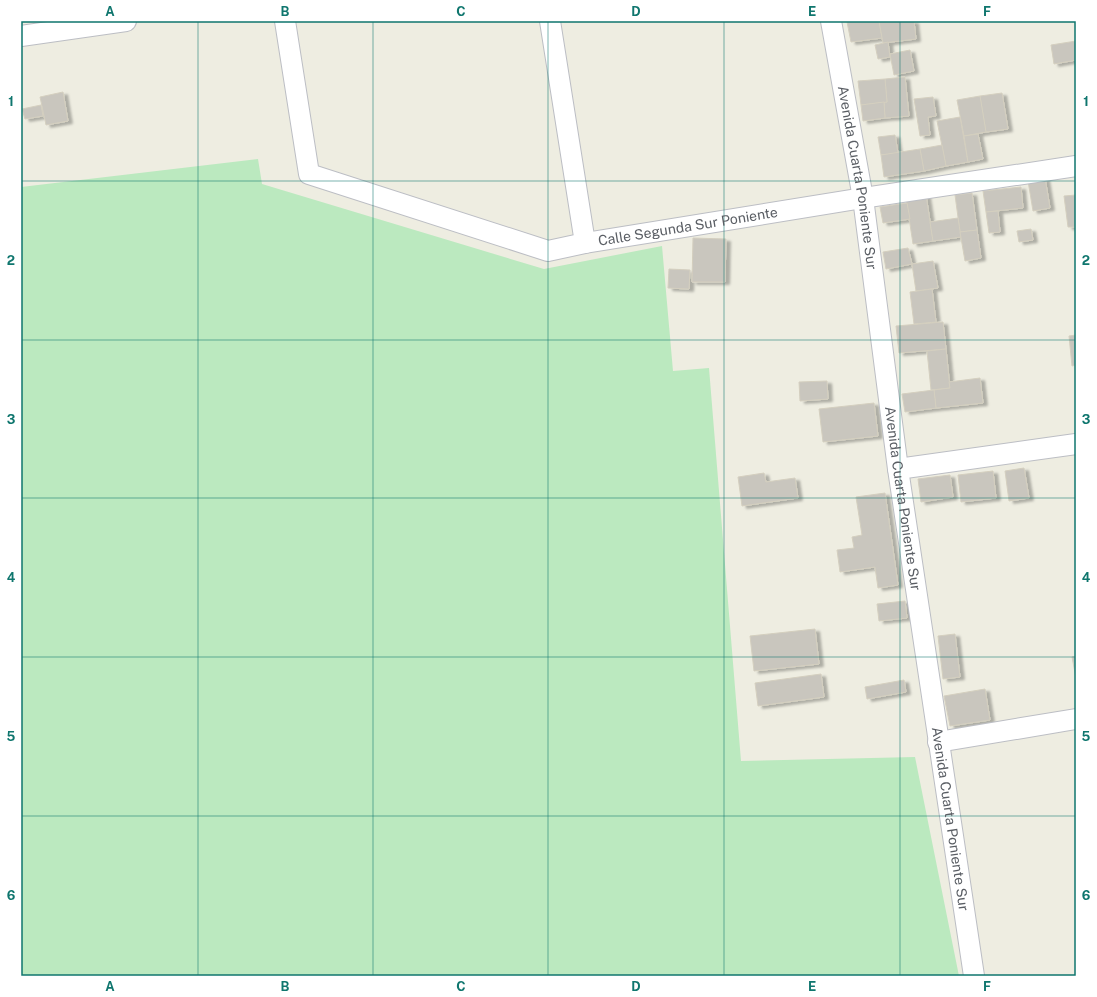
<svg xmlns="http://www.w3.org/2000/svg" width="1097" height="997" viewBox="0 0 1097 997" font-family="'Public Sans',sans-serif">
<style>
.green{fill:#bbe9bf}
.building{fill:#c9c6be;stroke:#d4cfbf;filter:url(#shadow)}
.lines{fill:none;stroke-linecap:round;stroke-linejoin:round}
.minor-casing{stroke:#bcbec4;stroke-width:22}
.minor{stroke:#fff;stroke-width:20}
.grid{fill:none;stroke:#0f766e;stroke-width:1;stroke-opacity:0.55}
.labels{text-anchor:middle;dominant-baseline:central;stroke-width:3;stroke-linejoin:round;paint-order:stroke}
.street-label{font-size:14px;fill:#5a5e64;stroke:#fff}
.neatline{fill:none;stroke:#0f766e;stroke-width:1.5}
.grid-label{font-size:13px;text-anchor:middle;font-weight:bold;fill:#0f766e}
</style>
<defs>
<filter id="shadow"><feDropShadow dx="4.5" dy="2.5" stdDeviation="1" flood-color="#0004"/></filter>
</defs>
<rect width="100%" height="100%" fill="#eeede1"/>
<!-- green -->
<path class="green" d="M258,159L262,184L544,269L662,246L673,371L709,368L741,761L915,757L959,976H21V187Z"/>
<!-- building -->
<g class="building">
<path d="M854,21H879L882,38L851,42L847,22Z"/>
<path d="M879,21H914L916,39L883,43Z"/>
<path d="M1076,41V60L1054,64L1051,45Z"/>
<path d="M888,42L890,57L878,59L875,45Z"/>
<path d="M910,50L914,71L894,75L890,54Z"/>
<path d="M905,77L909,116L885,118L884,102H887L885,79Z"/>
<path d="M885,79L887,102L861,105L858,81Z"/>
<path d="M63,92L68,121L46,125L40,97Z"/>
<path d="M1002,93L1008,129L986,132L980,96Z"/>
<path d="M980,96L986,132L964,136L957,100Z"/>
<path d="M933,97L936,116L928,117L930,135L920,136L914,99Z"/>
<path d="M884,102L885,118L863,121L861,105Z"/>
<path d="M41,105L43,116L25,119L22,109Z"/>
<path d="M960,117L968,162L946,166L937,121Z"/>
<path d="M978,134L983,159L968,162L964,136Z"/>
<path d="M895,135L898,153L881,155L878,137Z"/>
<path d="M942,145L946,166L924,171L920,149Z"/>
<path d="M920,149L924,171L884,177L881,155Z"/>
<path d="M1045,178L1050,208L1033,211L1028,181Z"/>
<path d="M1021,187L1023,208L986,212L983,191Z"/>
<path d="M972,193L977,230L960,232L955,195Z"/>
<path d="M926,195L933,241L913,244L906,198Z"/>
<path d="M1076,195V227H1068L1064,196Z"/>
<path d="M907,203L910,219L883,223L880,207Z"/>
<path d="M998,211L1000,232L989,233L986,212Z"/>
<path d="M958,218L961,237L933,241L930,222Z"/>
<path d="M1031,229L1033,240L1019,242L1017,231Z"/>
<path d="M977,230L981,258L965,261L960,232Z"/>
<path d="M693,238L726,239L725,282H692Z"/>
<path d="M908,248L912,264L886,269L883,252Z"/>
<path d="M933,261L938,288L916,291L912,264Z"/>
<path d="M669,269L690,270L689,289L668,288Z"/>
<path d="M932,289L936,322L914,324L910,292Z"/>
<path d="M943,322L946,349L899,353L896,326Z"/>
<path d="M1076,335V365L1072,366L1069,336Z"/>
<path d="M946,349L950,388L931,390L927,351Z"/>
<path d="M980,378L983,403L936,408L934,390L950,388L949,382Z"/>
<path d="M827,381L828,399L800,401L799,382Z"/>
<path d="M934,390L936,408L905,412L902,394Z"/>
<path d="M874,403L878,436L823,442L819,409Z"/>
<path d="M1024,468L1029,498L1009,501L1005,471Z"/>
<path d="M993,471L996,498L961,502L958,475Z"/>
<path d="M764,473L766,482L795,478L798,498L742,506L738,477Z"/>
<path d="M950,475L953,497L921,502L918,479Z"/>
<path d="M885,493L898,585L878,588L875,567L840,572L837,550L854,548L852,537L862,535L856,497Z"/>
<path d="M905,601L907,618L879,621L877,604Z"/>
<path d="M815,629L819,664L754,671L750,636Z"/>
<path d="M955,634L960,677L943,679L938,636Z"/>
<path d="M1076,656V678L1072,657Z"/>
<path d="M821,674L824,697L758,706L755,683Z"/>
<path d="M904,680L906,692L867,699L865,687Z"/>
<path d="M985,689L990,720L950,726L944,696Z"/>
</g>
<g class="lines">
<defs>
<g id="minor">
<path id="s1" d="M285,21L309,174L548,251L585,243L863,198L1076,166"/>
<path d="M550,21L585,243"/>
<path id="s2" d="M831,21L863,198L898,469L974,976"/>
<path d="M21,36L126,21"/>
<path d="M898,469L1076,444"/>
<path d="M938,742L1076,719"/>
</g>
</defs>
<!-- minor casing -->
<use href="#minor" class="minor-casing"/>
<!-- minor -->
<use href="#minor" class="minor"/>
</g>
<!-- grid -->
<path class="grid" d="M198,21V976M373,21V976M548,21V976M724,21V976M900,21V976M21,181H1076M21,340H1076M21,498H1076M21,657H1076M21,816H1076"/>
<g class="labels">
<!-- street labels -->
<g class="street-label">
<text stroke="none"><textPath href="#s2" startOffset="159">Avenida Cuarta Poniente Sur</textPath></text>
<text stroke="none"><textPath href="#s1" startOffset="548">Calle Segunda Sur Poniente</textPath></text>
<text stroke="none"><textPath href="#s2" startOffset="483">Avenida Cuarta Poniente Sur</textPath></text>
<text stroke="none"><textPath href="#s2" startOffset="807">Avenida Cuarta Poniente Sur</textPath></text>
</g>
</g>
<!-- border -->
<rect width="1097" height="997" fill="none" stroke="#ffffff" stroke-width="44"/>
<rect x="22" y="22" width="1053" height="953" class="neatline"/>
<g class="grid-label">
<text x="110" y="16">A</text>
<text x="285" y="16">B</text>
<text x="461" y="16">C</text>
<text x="636" y="16">D</text>
<text x="812" y="16">E</text>
<text x="987" y="16">F</text>
<text x="11" y="106">1</text>
<text x="1086" y="106">1</text>
<text x="11" y="265">2</text>
<text x="1086" y="265">2</text>
<text x="11" y="424">3</text>
<text x="1086" y="424">3</text>
<text x="11" y="582">4</text>
<text x="1086" y="582">4</text>
<text x="11" y="741">5</text>
<text x="1086" y="741">5</text>
<text x="11" y="900">6</text>
<text x="1086" y="900">6</text>
<text x="110" y="991">A</text>
<text x="285" y="991">B</text>
<text x="461" y="991">C</text>
<text x="636" y="991">D</text>
<text x="812" y="991">E</text>
<text x="987" y="991">F</text>
</g>
</svg>
